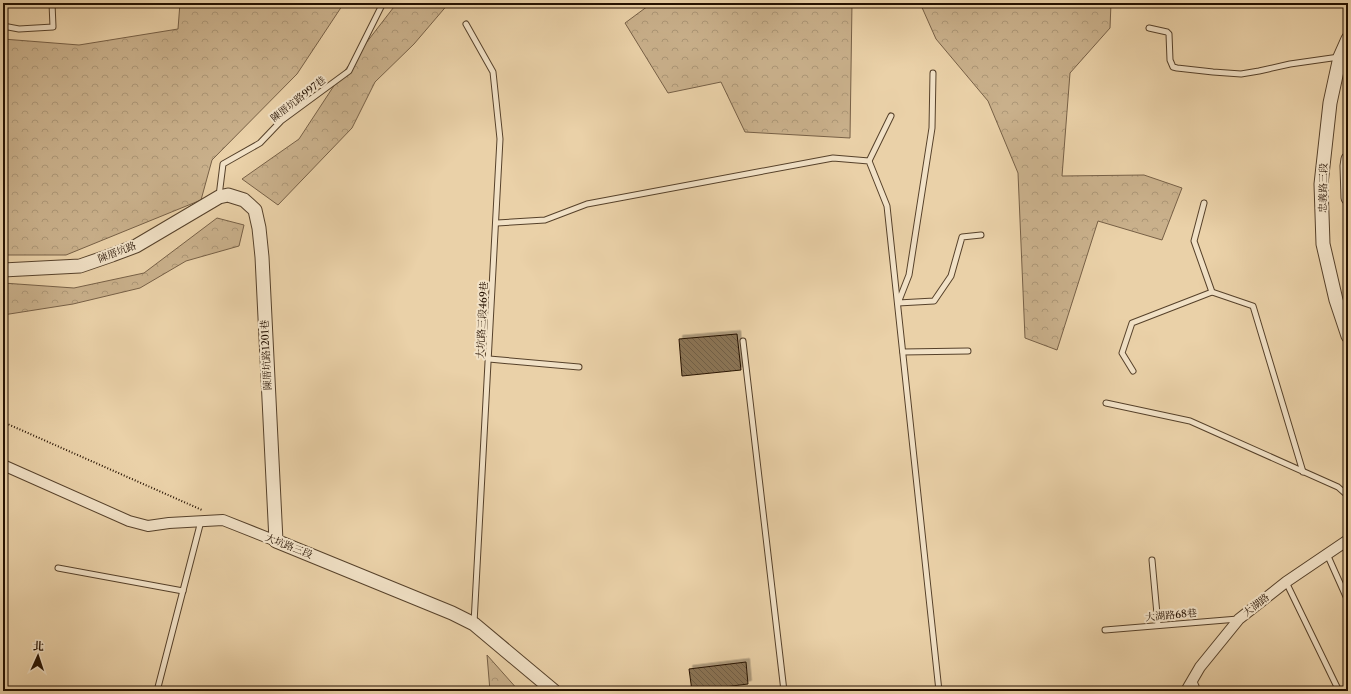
<svg xmlns="http://www.w3.org/2000/svg" width="1351" height="694" viewBox="0 0 1351 694" font-family="'Libre Caslon Text','Noto Serif TC',serif">
<style>
.forest{fill:url(#forest-crowns);stroke:#776046}
.building{fill:url(#building-back-hatch);stroke:#251100;filter:url(#shadow)}
.lines{fill:none;stroke-linecap:round;stroke-linejoin:round}
.service-casing{stroke:#56412a;stroke-width:7}
.minor-casing{stroke:#56412a;stroke-width:12}
.tertiary-casing{stroke:#56412a;stroke-width:15}
.path{stroke:#251100;stroke-width:2;stroke-dasharray:1 2;stroke-linecap:butt}
.service{stroke:#f1e1c6;stroke-width:5}
.minor{stroke:#f1e1c6;stroke-width:10}
.tertiary{stroke:#f1e1c6;stroke-width:13}
.labels{text-anchor:middle;dominant-baseline:central;stroke-width:4;stroke-linejoin:round;paint-order:stroke}
.street-label{font-size:10px;fill:#251100;stroke:#f1e1c6}
</style>
<defs>
<pattern id="forest-crowns" width="20" height="18" patternUnits="userSpaceOnUse"><rect width="20" height="18" fill="#c9b08b"/><path d="M2 6a3 3 0 1 1 6 0M12 15a3 3 0 1 1 6 0" fill="none" stroke="#ac9676"/></pattern>
<pattern id="building-back-hatch" width="6" height="6" patternUnits="userSpaceOnUse"><rect width="6" height="6" fill="#8b7557"/><path d="M-1 5l2 2M0 0l6 6M5-1l2 2" fill="none" stroke="#715f46"/></pattern>
<filter id="shadow"><feDropShadow dx="3.5" dy="-3.5" stdDeviation="0" flood-color="#0004"/></filter>
</defs>
<rect width="100%" height="100%" fill="#ead1a8"/>
<filter id="stains"><feTurbulence type="fractalNoise" baseFrequency=".005" numOctaves="4"/><feColorMatrix values="0 0 0 0 .2 0 0 0 0 .09 0 0 0 0 .02 0 0 0 .5 -.17"/></filter>
<radialGradient id="worn" r=".72"><stop offset=".6" stop-color="#630" stop-opacity="0"/><stop offset="1" stop-color="#630" stop-opacity=".3"/></radialGradient>
<!-- forest -->
<g class="forest">
<path d="M180,3H344L297,74L212,160L201,200L66,255H3V39L79,45L178,29Z"/>
<path d="M397,3H449L414,44L375,82L352,128L278,205L242,179L299,139L339,78Z"/>
<path d="M652,3H852L850,138L745,132L721,82L668,93L625,23Z"/>
<path d="M920,3H1111L1110,28L1070,73L1062,176L1144,175L1182,188L1162,240L1098,221L1057,350L1025,338L1018,173L988,101L936,39Z"/>
<path d="M217,218L244,225L239,246L186,261L140,288L73,304L3,315V283L74,288L144,273Z"/>
<path d="M487,655L519,691H490Z"/>
</g>
<!-- building -->
<g class="building">
<path d="M737,334L741,370L682,376L679,339Z"/>
<path d="M746,662L748,684L692,691L689,669Z"/>
</g>
<g class="lines">
<defs>
<g id="service">
<path d="M466,24L493,72L500,139L474,623"/>
<path d="M3,26L19,29L53,27L52,3"/>
<path d="M1149,28L1167,32L1169,34L1170,60L1173,67L1177,68L1213,72L1241,74L1259,71L1290,64L1339,57"/>
<path d="M933,73L932,128L909,275L898,303L934,301L951,276L962,237L981,235"/>
<path d="M869,161L891,116"/>
<path d="M219,196L223,164L260,143L281,121L349,71L383,3"/>
<path d="M1204,203L1194,241L1212,292"/>
<path d="M497,223L545,220L587,204L833,158L869,161L887,206L939,691"/>
<path d="M743,341L784,691"/>
<path d="M903,352L968,351"/>
<path d="M489,359L579,367"/>
<path d="M1133,371L1122,353L1132,323L1212,292L1253,306L1303,472"/>
<path d="M1106,403L1190,421L1338,487L1348,496"/>
<path d="M1327,554L1348,601"/>
<path d="M1152,560L1158,625"/>
<path d="M58,568L183,591"/>
<path d="M1286,582L1339,691"/>
<path d="M1105,630L1238,619"/>
<path d="M1193,679L1198,691"/>
<path d="M157,691L201,521"/>
</g>
<g id="minor">
<path d="M3,465L129,521L148,526L169,523L223,520L276,541"/>
<path d="M1186,691L1200,667L1239,619L1286,582L1348,540"/>
</g>
<g id="tertiary">
<path d="M1348,39L1340,57L1330,103L1321,184L1323,244L1336,300L1348,336"/>
<path d="M1348,159L1347,166L1348,198"/>
<path d="M3,270L80,266L112,255L136,246L219,197L228,195L244,200L255,210L259,228L262,257L276,541L452,613L474,624L554,691"/>
</g>
</defs>
<!-- service casing -->
<use href="#service" class="service-casing"/>
<!-- minor casing -->
<use href="#minor" class="minor-casing"/>
<!-- tertiary casing -->
<use href="#tertiary" class="tertiary-casing"/>
<!-- path -->
<path class="path" d="M3,422L202,510"/>
<!-- service -->
<use href="#service" class="service"/>
<!-- minor -->
<use href="#minor" class="minor"/>
<!-- tertiary -->
<use href="#tertiary" class="tertiary"/>
</g>
<g class="labels">
<!-- street labels -->
<g class="street-label">
<text transform="translate(298 99) rotate(-38)">陳厝坑路997巷</text>
<text transform="translate(1323 188) rotate(-89)">忠義路三段</text>
<text transform="translate(117 252) rotate(-21)">陳厝坑路</text>
<text transform="translate(482 320) rotate(-87)">大坑路三段469巷</text>
<text transform="translate(266 355) rotate(-93)">陳厝坑路1201巷</text>
<text transform="translate(289 546) rotate(22)">大坑路三段</text>
<text transform="translate(1256 605) rotate(-38)">大湖路</text>
<text transform="translate(1171 615) rotate(-5)">大湖路68巷</text>
</g>
</g>
<!-- margin -->
<rect width="1351" height="694" fill="none" stroke="#ead1a8" stroke-width="16"/>
<rect x="4" y="4" width="1343" height="686" fill="none" stroke="#251100" stroke-width="2"/>
<rect x="8" y="8" width="1335" height="678" fill="none" stroke="#251100"/>
<!-- north arrow -->
<g transform="translate(38 656) rotate(3)" stroke="#f1e1c6" stroke-width="3" paint-order="stroke">
<path d="M0-3L7 15L0 10L-7 15Z" fill="#251100"/>
<text y="-6" font-size="11" font-weight="bold" text-anchor="middle" fill="#251100">北</text>
</g>
<rect width="100%" height="100%" filter="url(#stains)"/>
<rect width="100%" height="100%" fill="url(#worn)"/>
</svg>
